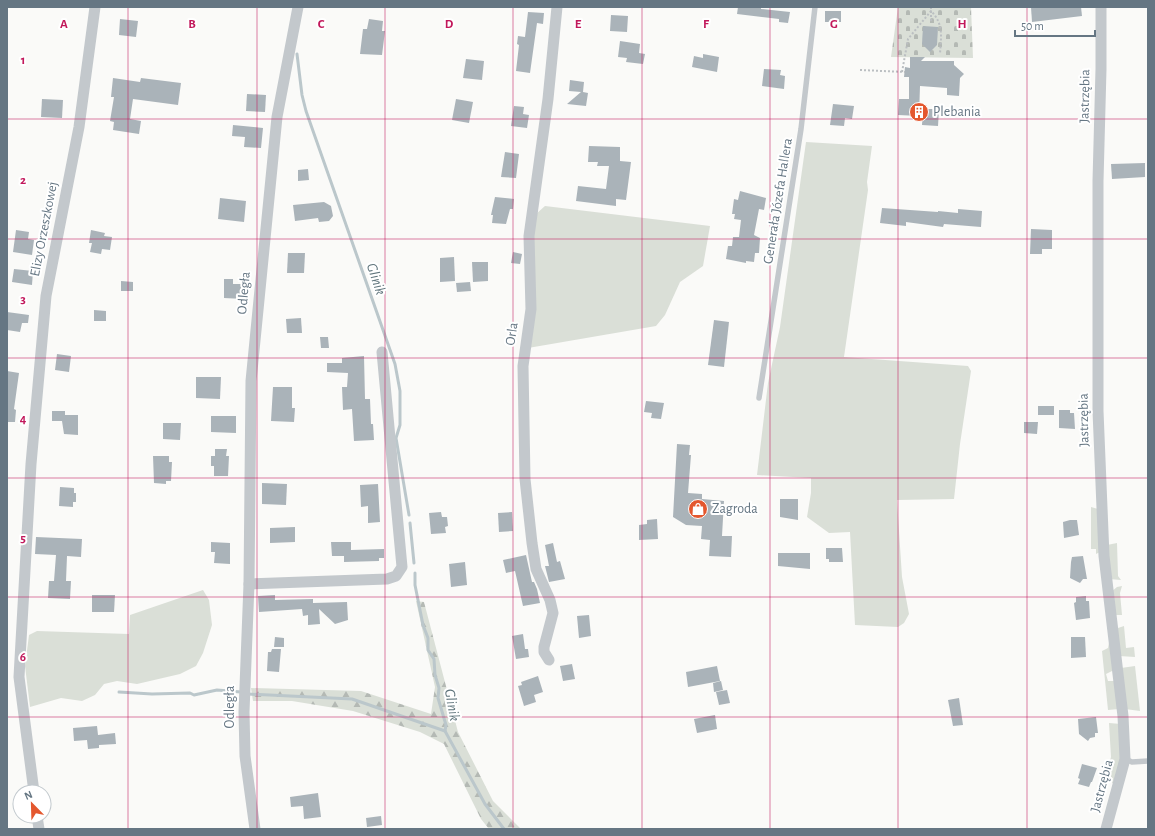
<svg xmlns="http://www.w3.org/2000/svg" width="1155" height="836" viewBox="0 0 1155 836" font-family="'Alegreya Sans',sans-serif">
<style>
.grass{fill:#dadfd7}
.forest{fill:url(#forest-firs)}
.cemetery{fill:url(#cemetery-stones)}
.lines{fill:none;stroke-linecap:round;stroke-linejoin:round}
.stream{stroke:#bbc7cb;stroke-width:3}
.building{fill:#aab3b9}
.path{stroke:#bbbfc2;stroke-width:2;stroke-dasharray:2 2;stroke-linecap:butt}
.service{stroke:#c3c8cc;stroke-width:5.5}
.minor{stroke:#c3c8cc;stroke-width:11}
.grid{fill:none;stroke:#c2185b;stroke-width:1;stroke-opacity:0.55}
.labels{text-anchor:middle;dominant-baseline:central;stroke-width:4;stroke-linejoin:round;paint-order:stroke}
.street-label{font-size:14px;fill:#657683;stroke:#fff}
.poi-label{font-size:14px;fill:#657683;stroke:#fff;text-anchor:start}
.water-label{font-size:15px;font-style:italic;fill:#60757c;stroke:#fff}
.grid-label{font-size:13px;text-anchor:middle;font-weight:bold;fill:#c2185b;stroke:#fff;stroke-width:4;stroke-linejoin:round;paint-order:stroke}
</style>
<defs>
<pattern id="forest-firs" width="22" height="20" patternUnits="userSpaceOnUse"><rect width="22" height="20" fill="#dadfd7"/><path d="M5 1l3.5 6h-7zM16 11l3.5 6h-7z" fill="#b4b9b4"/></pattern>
<pattern id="cemetery-stones" width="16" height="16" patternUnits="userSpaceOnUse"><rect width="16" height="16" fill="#dadfd7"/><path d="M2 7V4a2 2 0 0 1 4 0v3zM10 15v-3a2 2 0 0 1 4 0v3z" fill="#b4b9b4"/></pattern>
</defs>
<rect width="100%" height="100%" fill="#fafaf8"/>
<!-- grass -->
<g class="grass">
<path d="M806,142L872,146L867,182L868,190L844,357L968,366L971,371L960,444L954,499L897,500L902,577L909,614L904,623L898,627L855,625L850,532L829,533L807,517L811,493V478L757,475L768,383L780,327Z"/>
<path d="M545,206L710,226L703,266L680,282L665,315L656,326L528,348L535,215Z"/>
<path d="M1091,507L1098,509L1100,552L1096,554V549H1091Z"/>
<path d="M1117,543L1118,576L1121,580L1109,579L1107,545Z"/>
<path d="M1122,586L1120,593L1122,615H1114L1111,592L1117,587Z"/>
<path d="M203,590L209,600L212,625L203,653L196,666L180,674L137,684L117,681L104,684L95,695L82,701L61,698L30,707L25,666L29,635L37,631L129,634L130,615Z"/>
<path d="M1124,626L1126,648L1134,647L1135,657L1119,656L1115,629Z"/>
<path d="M1109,643H1111L1114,670L1106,674L1108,681H1115L1119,709L1108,710L1102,651L1108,648Z"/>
<path d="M1135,666L1140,711L1125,709L1121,668Z"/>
<path d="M1109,723L1121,724L1122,751L1115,784L1112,783L1113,778L1106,776L1111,757Z"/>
</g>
<!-- forest -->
<path class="forest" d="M416,601L424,602L458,732L493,801L521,829H489L481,819L444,744L420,732L353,711L292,701H253L251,688L361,691L431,714L435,687Z"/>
<!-- cemetery -->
<path class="cemetery" d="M898,7H971L973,58L891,57Z"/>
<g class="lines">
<!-- stream -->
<g class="stream">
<path d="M297,54L302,95L306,111L395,364L400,391V425L396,438L409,515"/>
<path d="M410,523L414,563"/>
<path d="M415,573V585L423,625L428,638V650L434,659L435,675L439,688L438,698L446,725L445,731L485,804L504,829"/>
<path d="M119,692L152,694L190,693L194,695L217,690L241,692"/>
<path d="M248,694L352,699L445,731"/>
</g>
</g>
<!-- building -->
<g class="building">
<path d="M738,7H761V9L790,12L788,23L779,22V19L737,14Z"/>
<path d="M1031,7H1081L1082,16L1032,22Z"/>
<rect x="825" y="11" width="16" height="11"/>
<path d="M528,12L544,13L543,24L537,23L530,73L516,71L519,45L517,44L518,36L525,37Z"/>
<path d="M611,15L628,16L627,32L610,31Z"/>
<path d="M120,19L138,21L136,37L119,35Z"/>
<path d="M369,19L383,21L382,31H385L382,55L360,54L363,29H367Z"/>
<path d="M923,26L938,27L937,45L930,52L922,44Z"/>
<path d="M620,41L640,44L639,53L645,54L643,64L626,62L627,58L618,57Z"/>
<path d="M703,54L719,57L717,72L692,67L694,56L703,58Z"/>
<path d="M910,57H925L921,61H954V65L964,74L960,78L959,96L947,95V88L920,86L919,116L898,115L899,99H909V77H904L905,67L910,68Z"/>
<path d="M466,59L484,61L482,80L463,78Z"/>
<path d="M764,69L781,70L780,75L785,76L784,89L762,86Z"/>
<path d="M113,78L140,82L141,78L181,83L178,105L133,99L130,119L141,121L139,134L113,130L114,122L110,121L114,97H111Z"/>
<path d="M570,80L584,82L583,92L588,93L586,106L567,104L581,92L569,91Z"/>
<path d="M247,94L266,95L265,112L246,111Z"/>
<path d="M42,99L63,100L62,118L41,117Z"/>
<path d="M456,99L473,102L469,123L452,120Z"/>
<path d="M833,104L854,106L852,119L845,118L844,126L830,125Z"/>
<path d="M514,106L524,107L523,114L529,115L527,128L511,126Z"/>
<path d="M923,109H939L938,126L922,125Z"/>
<path d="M233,125L263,128L261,148L244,147L245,137L232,136Z"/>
<path d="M589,146L620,147V161L631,162L626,200L616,199V206L576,201L578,186L606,189L609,166H597L598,162H588Z"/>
<path d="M505,152L519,154L516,178L501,177Z"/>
<path d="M1145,163V177L1112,179L1111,164Z"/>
<path d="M308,169L309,180L298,181V170Z"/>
<path d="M740,191L766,198L764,210L759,209L754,235L760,238L759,253H755L754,262L746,261V263L726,259L728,246H732L733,237H739L741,220L734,219L735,214H732L734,199L738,200Z"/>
<path d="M495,197L514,199L513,209H510L506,224L492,223L493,215H491Z"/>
<path d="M220,198L246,201L244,222L218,219Z"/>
<path d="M324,202L331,206L333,216L329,221L319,222L318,218L295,221L293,205Z"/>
<path d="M882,208L938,212V211L958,213V209L982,211L981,227L944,224L943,227L906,222V226L880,223Z"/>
<path d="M1031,229L1052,230V249H1042V254H1030Z"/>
<path d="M16,230L29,232L28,239L34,240L32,255L13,252Z"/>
<path d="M91,230L105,233L104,236L112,237L110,250L102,249L101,254L90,252L92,243H89Z"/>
<path d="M513,252L522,254L520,264L511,263Z"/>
<path d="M288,253H305L304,273H287Z"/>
<path d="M454,257L455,281L440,282V258Z"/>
<path d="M472,262H488V281L473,282Z"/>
<path d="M14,269L33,271L32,285L12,282Z"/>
<path d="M224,279H233V284H243V299L224,298Z"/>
<path d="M121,281L133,282V291H121Z"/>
<path d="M470,282L471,291L457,292L456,283Z"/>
<path d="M94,310L106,311V321H94Z"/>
<path d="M7,312L29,315L28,323H22L20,332L7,330Z"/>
<path d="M301,318L302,333H287L286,319Z"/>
<path d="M714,320L729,322L724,367L708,365Z"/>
<path d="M320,337H328L329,348H321Z"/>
<path d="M57,354L71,356L69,372L55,370Z"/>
<path d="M364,356L365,399H370L371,424H373L374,440L354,441L352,409L343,410L342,387H347L348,373L327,372V363H342V358Z"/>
<path d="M7,371L19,373L14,409L16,410L15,422H7Z"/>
<path d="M196,377H221L220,399L196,398Z"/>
<path d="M273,387H292V408H295L294,422L271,421Z"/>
<path d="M646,401L664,403L661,419L651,418L652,413L644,412Z"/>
<rect x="1038" y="406" width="16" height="9"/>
<path d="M1059,410H1070V413H1074L1075,429L1059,428Z"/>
<path d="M52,411H65V415H78V435L64,434L62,421H52Z"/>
<path d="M211,416H236V433L211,432Z"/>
<path d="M1024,422H1038L1037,434L1024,433Z"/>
<path d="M163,423H181L180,440L163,439Z"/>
<path d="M677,444L690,445L689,455H691L688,493L702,494V499L724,501L722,536H732L731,557L709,556L710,540L701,539L702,526L686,525L673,517Z"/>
<path d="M215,449H227L226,456H229L228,476H214V466H211V456H215Z"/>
<path d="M153,456H169V462H172L171,481H166V484L154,483Z"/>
<path d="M262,483L287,484L286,505L262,504Z"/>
<path d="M378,484L380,522L368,523V506L361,507L360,485Z"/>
<path d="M60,487L74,488V493H76V502H73V507L59,506Z"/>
<path d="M780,499H798V520L780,517Z"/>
<path d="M441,512L442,517H447L448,526L445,527L446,533L431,534L429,513Z"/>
<path d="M512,512L513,531L499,532L498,513Z"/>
<path d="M657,519L658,539L639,540V525L647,524V520Z"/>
<path d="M1070,520H1077L1079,535L1064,538L1063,522Z"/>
<path d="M295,527V542L270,543V528Z"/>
<path d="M36,537L82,539L81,557L67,556L66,581H71L70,599L48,598L49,581H54L56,555L35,554Z"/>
<path d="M211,542L230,543V564L214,563L215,552H211Z"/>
<path d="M331,542H351V550L384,549V558H379V561L344,562V556H332Z"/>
<path d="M553,543L557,562L560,561L565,579L549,582L545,566H549L545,545Z"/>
<path d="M826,548H842L843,562H829V559H826Z"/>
<path d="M778,553H810V569L778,566Z"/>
<path d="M526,555L532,582H534L537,589L540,603L523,606L515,571L506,573L503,560Z"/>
<path d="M1083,556L1087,579H1083L1080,583L1070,578L1071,562L1072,557Z"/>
<path d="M465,562L467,585L451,587L449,564Z"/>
<path d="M92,595H115L114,612H92Z"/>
<path d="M275,595V600L313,599V603L347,602L348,620L335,624L319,609L320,624L308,625V615L303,616L302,609L259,612L258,596Z"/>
<path d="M1086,596V601H1089L1090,618L1076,620L1074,603L1076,602V597Z"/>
<path d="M589,615L591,636L579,638L577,616Z"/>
<path d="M523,634L525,649H528L529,657L516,659L512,636Z"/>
<path d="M275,637L284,638V647H274Z"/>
<path d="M1071,637H1085L1086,657L1071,658Z"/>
<path d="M272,649H281L279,672L267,671L268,652H271Z"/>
<path d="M572,664L575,679L563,681L560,666Z"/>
<path d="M717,666L720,681L688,687L686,672Z"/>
<path d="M538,676L543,692L534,695L536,702L524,706L518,686L522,685L521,682Z"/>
<path d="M721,681L723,690L714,692L713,683Z"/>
<path d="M727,690L730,703L719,705L716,692Z"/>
<path d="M959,698L963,725L953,726L948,700Z"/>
<path d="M715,715L717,729L697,733L694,719Z"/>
<path d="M1096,717L1098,733H1095V737L1090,738L1088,741L1079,734L1078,719Z"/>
<path d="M97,726L98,735L115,733L116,744L99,745V748L88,749L87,740L74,741L73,728Z"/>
<path d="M1082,764L1097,768L1092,782H1091L1089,787L1078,784L1080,779L1078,778Z"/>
<path d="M318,793L321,817L304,819L303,806L291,807L290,797Z"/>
<path d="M381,816L382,825L367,827L366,818Z"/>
</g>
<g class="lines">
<!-- path -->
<g class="path">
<path d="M931,7V21"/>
<path d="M860,70L905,72"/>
<path d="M902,72L908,39L931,11C944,24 941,37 940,54"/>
</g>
<!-- service -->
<g class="service">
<path d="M759,398L801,129L815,7"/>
<path d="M1125,759L1132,762L1148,761"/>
</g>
<!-- minor -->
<g class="minor">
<path d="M1101,7V69L1098,181V411L1104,556L1123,716L1125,759L1106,829"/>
<path d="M249,584L387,579L396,576L402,567L382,352"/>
<path d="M549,660L544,652V647L553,613L550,600L536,569L532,543L525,479L523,366L531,309L529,236L548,99L557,7"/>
<path d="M34,792L19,677L31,464L46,296L79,127L95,7"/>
<path d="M37,816L39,829"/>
<path d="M255,829L245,756L244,712L249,584L251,381L277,117L298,7"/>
</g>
</g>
<!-- grid -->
<path class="grid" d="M128,7V829M257,7V829M385,7V829M513,7V829M642,7V829M770,7V829M898,7V829M1027,7V829M7,119H1148M7,239H1148M7,358H1148M7,478H1148M7,597H1148M7,717H1148"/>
<!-- icons -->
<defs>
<symbol id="building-disc" viewBox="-11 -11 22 22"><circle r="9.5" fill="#e4572e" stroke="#fff"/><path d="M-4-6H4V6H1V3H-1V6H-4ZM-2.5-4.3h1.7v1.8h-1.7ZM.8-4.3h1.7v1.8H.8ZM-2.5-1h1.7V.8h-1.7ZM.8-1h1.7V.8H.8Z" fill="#fff"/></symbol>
<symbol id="shop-disc" viewBox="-11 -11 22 22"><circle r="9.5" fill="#e4572e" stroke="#fff"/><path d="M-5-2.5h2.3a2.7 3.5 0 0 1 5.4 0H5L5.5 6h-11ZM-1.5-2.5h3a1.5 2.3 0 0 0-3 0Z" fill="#fff"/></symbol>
</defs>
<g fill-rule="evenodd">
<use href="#building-disc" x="908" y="101" width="22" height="22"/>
<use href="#shop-disc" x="687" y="498" width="22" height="22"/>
</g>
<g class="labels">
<!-- street labels -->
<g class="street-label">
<text transform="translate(1085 96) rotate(-89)">Jastrzębia</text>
<text transform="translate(778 201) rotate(-81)">Generała Józefa Hallera</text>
<text transform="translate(44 229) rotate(-79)">Elizy Orzeszkowej</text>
<text transform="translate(244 293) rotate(-85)">Odległa</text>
<text transform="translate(512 334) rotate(-82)">Orla</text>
<text transform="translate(1084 420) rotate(-91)">Jastrzębia</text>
<text transform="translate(230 707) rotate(-90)">Odległa</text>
<text transform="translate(1102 786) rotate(-75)">Jastrzębia</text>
</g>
<!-- poi labels -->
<g class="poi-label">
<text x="933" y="112">Plebania</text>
<text x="712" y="509">Zagroda</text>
</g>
<!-- water labels -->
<g class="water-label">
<text transform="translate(376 279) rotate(71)">Glinik</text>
<text transform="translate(452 705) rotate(80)">Glinik</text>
</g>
</g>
<g class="grid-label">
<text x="64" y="28">A</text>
<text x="192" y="28">B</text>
<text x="321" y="28">C</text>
<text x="449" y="28">D</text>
<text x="578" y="28">E</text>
<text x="706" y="28">F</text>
<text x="834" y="28">G</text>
<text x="962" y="28">H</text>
<text x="23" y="64">1</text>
<text x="23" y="184">2</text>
<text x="23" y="303">3</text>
<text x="23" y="423">4</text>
<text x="23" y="542">5</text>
<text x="23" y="661">6</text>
</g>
<!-- border -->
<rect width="1155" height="836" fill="none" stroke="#657683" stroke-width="16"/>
<!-- north arrow -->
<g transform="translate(32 804) rotate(337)"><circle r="19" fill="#ffffff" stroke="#c1c8cd"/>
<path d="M0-3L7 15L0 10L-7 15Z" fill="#e4572e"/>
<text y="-6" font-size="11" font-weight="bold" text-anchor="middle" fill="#657683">N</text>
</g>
<!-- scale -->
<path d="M1015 30v6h80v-6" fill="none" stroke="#657683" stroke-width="2"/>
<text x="1021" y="30" font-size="12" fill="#657683" stroke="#ffffff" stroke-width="3" paint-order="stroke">50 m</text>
</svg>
